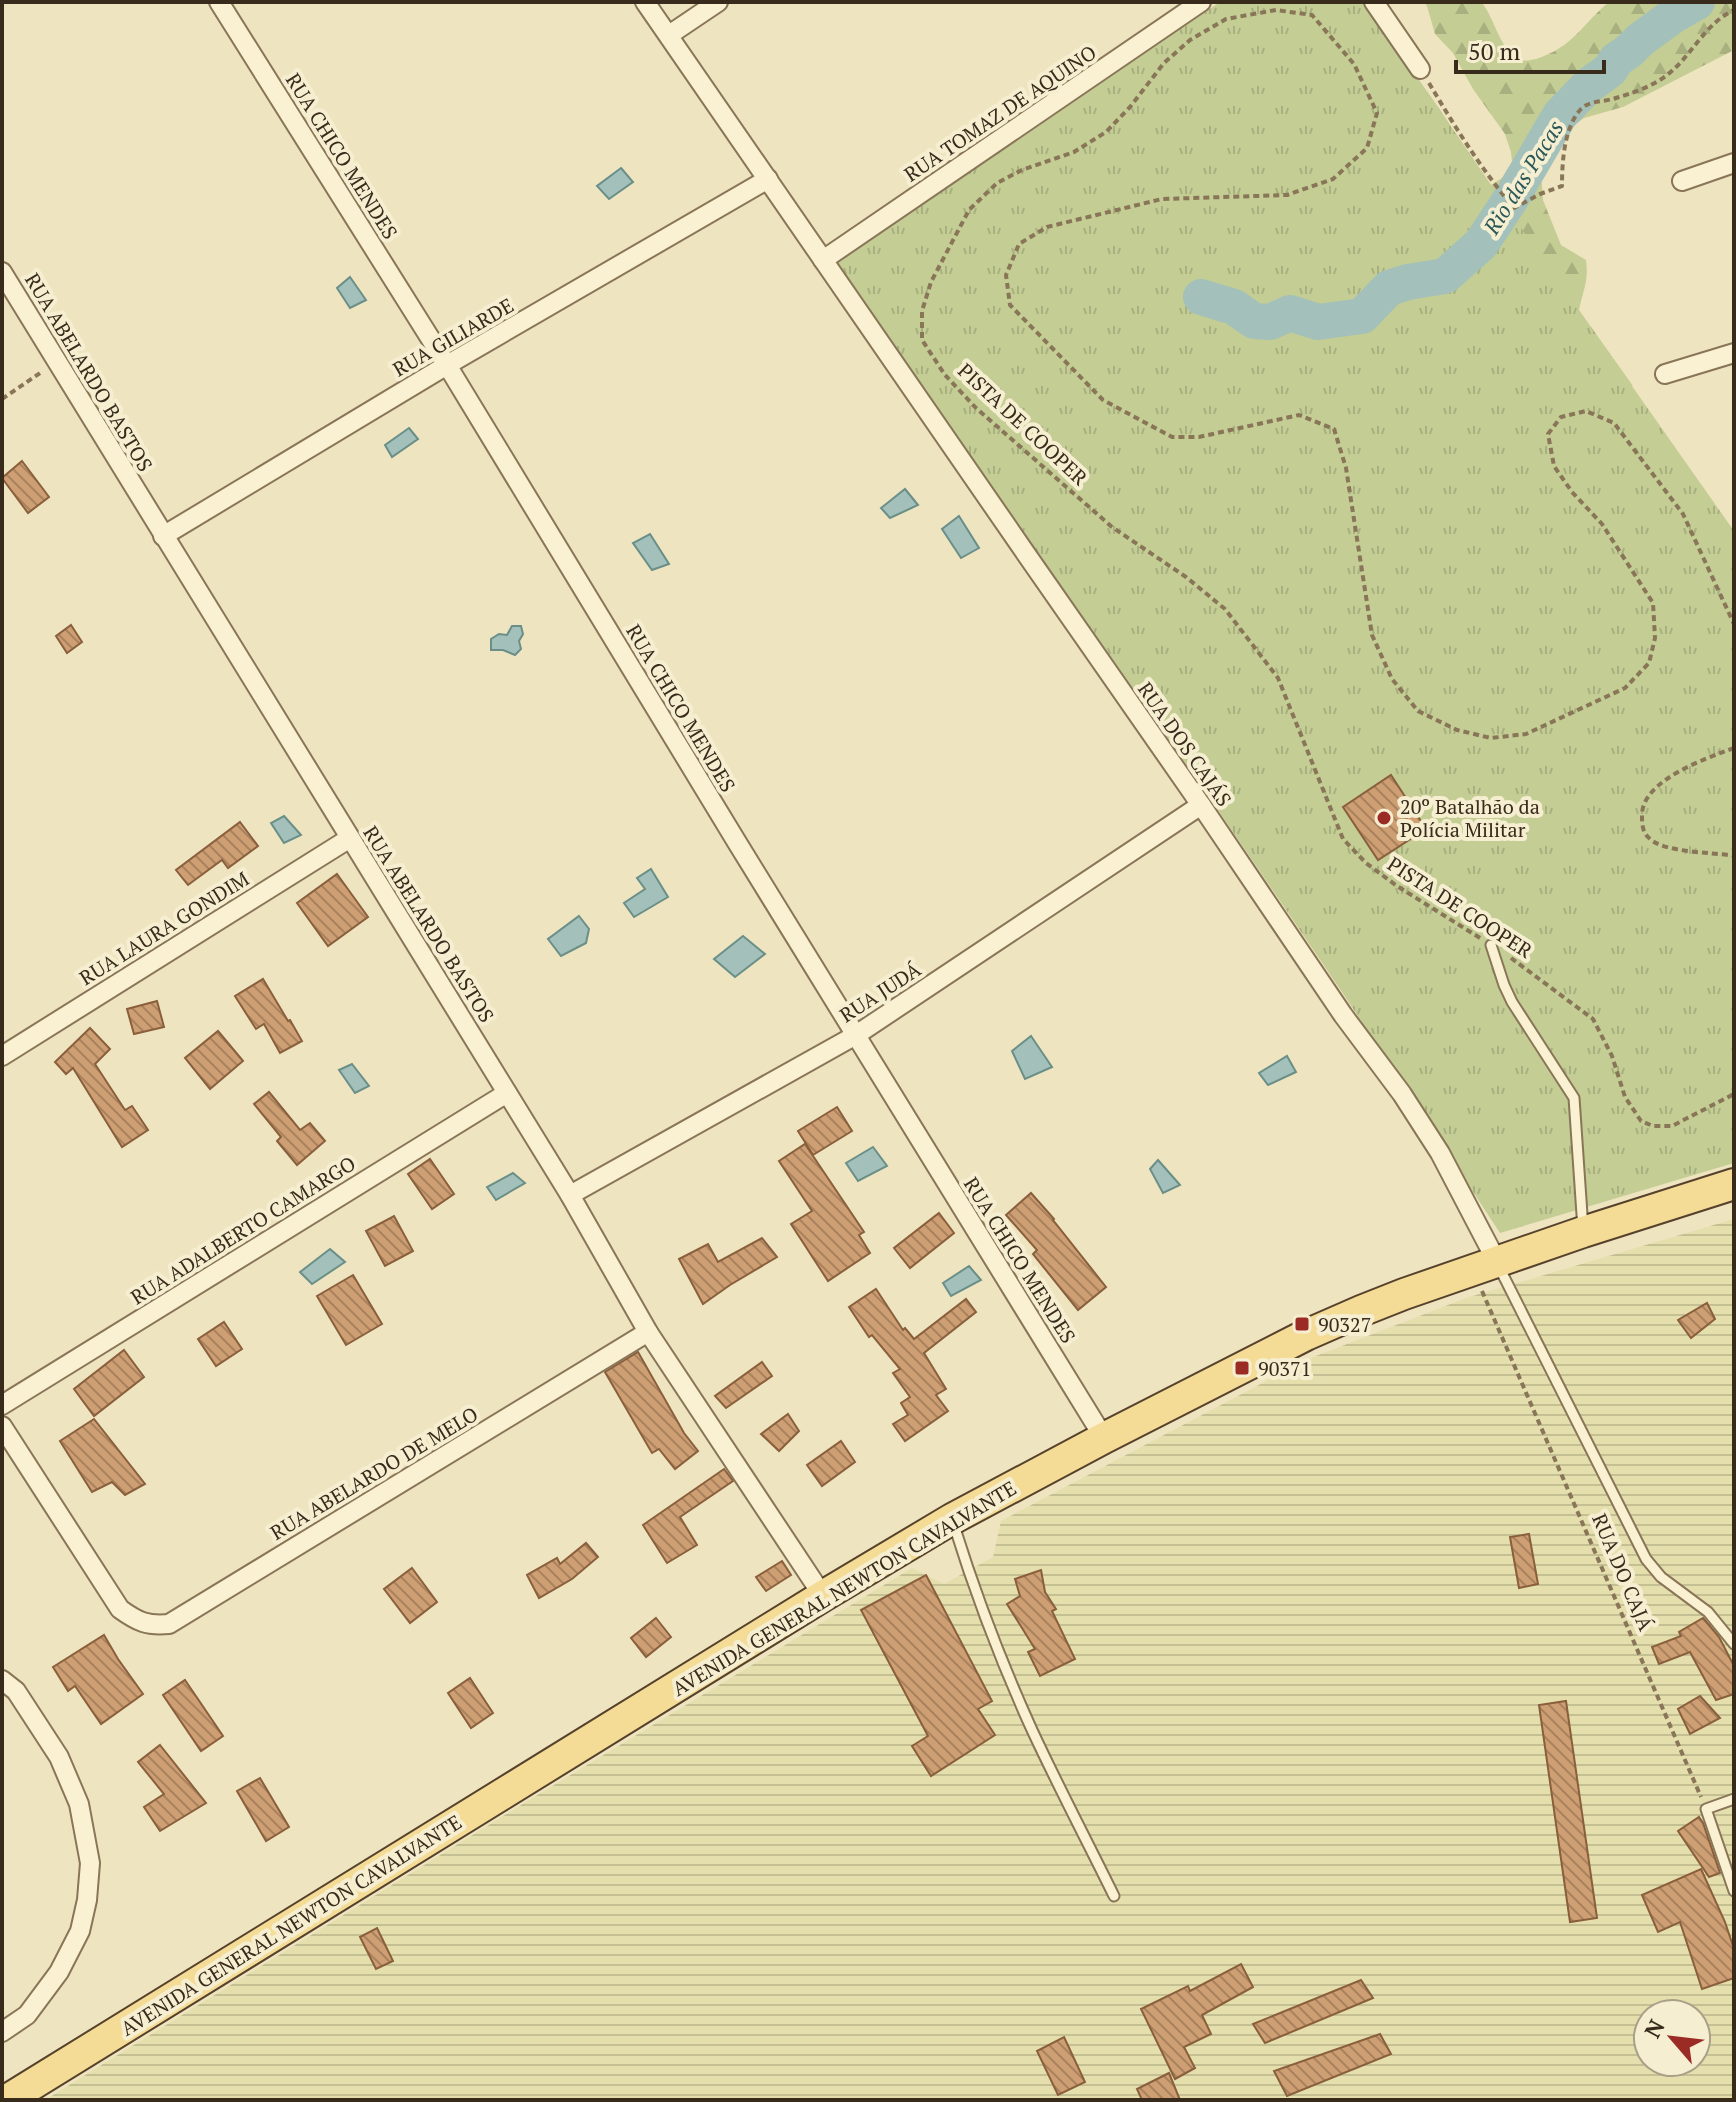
<svg xmlns="http://www.w3.org/2000/svg" width="1736" height="2102" viewBox="0 0 1736 2102" font-family="'PT Serif',serif">
<style>
.farmland{fill:url(#farmland-rules);fill-rule:evenodd}
.forest{fill:url(#forest-firs)}
.park{fill:url(#park-tufts)}
.water{fill:#a3c1ba;stroke:#6a8f88;stroke-width:2}
.lines{fill:none;stroke-linecap:round;stroke-linejoin:round}
.river{stroke:#a3c1ba;stroke-width:36}
.building{fill:url(#building-back-hatch);stroke:#895f3c;stroke-width:2}
.lane-casing{stroke:#897557;stroke-width:13}
.street-casing{stroke:#897557;stroke-width:22}
.primary-casing{stroke:#56422c;stroke-width:34}
.path{stroke:#897557;stroke-width:4;stroke-dasharray:6 4;stroke-linecap:butt}
.lane{stroke:#faf1d3;stroke-width:9}
.street{stroke:#faf1d3;stroke-width:18}
.primary{stroke:#f4dc96;stroke-width:30}
.poi-dot{fill:#9a2c25;stroke:#f6eed0;stroke-width:3}
.labels{text-anchor:middle;dominant-baseline:central;stroke-width:8;stroke-linejoin:round;paint-order:stroke}
.street-label{font-size:20px;fill:#382b1c;stroke:#f6eed0}
.poi-label{font-size:20px;fill:#382b1c;stroke:#f6eed0;text-anchor:start}
.water-label{font-size:22px;font-style:italic;fill:#2b5858;stroke:#f6eed0}
</style>
<defs>
<pattern id="farmland-rules" width="6" height="5" patternUnits="userSpaceOnUse" patternTransform="scale(2)"><rect width="6" height="5" fill="#e5dfad"/><path d="M0 2.5h6" fill="none" stroke="#c5c094"/></pattern>
<pattern id="forest-firs" width="22" height="20" patternUnits="userSpaceOnUse" patternTransform="scale(2)"><rect width="22" height="20" fill="#c3cd94"/><path d="M5 1l3.5 6h-7zM16 11l3.5 6h-7z" fill="#a8b07f"/></pattern>
<pattern id="park-tufts" width="24" height="20" patternUnits="userSpaceOnUse" patternTransform="scale(2)"><rect width="24" height="20" fill="#c3cd94"/><path d="M3 7l-1-3M5 7V3M7 7l1-3M15 17l-1-3M17 17v-4M19 17l1-3" fill="none" stroke="#a8b07f"/></pattern>
<pattern id="building-back-hatch" width="6" height="6" patternUnits="userSpaceOnUse" patternTransform="scale(2)"><rect width="6" height="6" fill="#cf9f74"/><path d="M-1 5l2 2M0 0l6 6M5-1l2 2" fill="none" stroke="#a9825e"/></pattern>
</defs>
<rect width="100%" height="100%" fill="#efe4c0"/>
<!-- farmland -->
<path class="farmland" d="M1734,1219V2100H45L521,1805L912,1568L944,1584L993,1557L1001,1521L1308,1359L1466,1298ZM1648,2014H1696V2062H1648Z"/>
<!-- forest -->
<path class="forest" d="M1424,2H1481C1493,15 1498,42 1513,56C1519,62 1528,61 1536,59C1575,46 1581,25 1609,2H1734V50L1623,107L1584,118L1565,132L1548,155L1541,173L1543,200L1561,245L1586,260C1589,281 1583,290 1579,310L1633,386L1057,306L1427,91L1491,185L1502,178L1512,162L1511,152L1505,134L1473,89L1453,53L1435,34L1427,6Z"/>
<!-- park -->
<path class="park" d="M1220,2H1366L1499,197L1734,531V1163L1500,1233L1344,995L1201,785L836,264Z"/>
<!-- water -->
<g class="water">
<path d="M621,168L633,182L609,199L597,186Z"/>
<path d="M350,277L366,300L350,308L337,288Z"/>
<path d="M409,428L418,439L392,457L385,445Z"/>
<path d="M905,489L918,505L890,518L881,508Z"/>
<path d="M959,516L979,548L961,558L942,529Z"/>
<path d="M650,534L669,564L652,570L633,543Z"/>
<path d="M512,626H521L523,634L519,641L521,649L515,655L503,650H491V639L499,634L507,635Z"/>
<path d="M284,816L301,835L284,843L271,823Z"/>
<path d="M651,869L668,897L634,917L624,903L645,889L637,878Z"/>
<path d="M579,916L589,929L586,943L561,956L548,939Z"/>
<path d="M743,936L765,954L735,977L714,959Z"/>
<path d="M1031,1036L1052,1067L1025,1079L1012,1051Z"/>
<path d="M1287,1056L1296,1072L1268,1085L1259,1073Z"/>
<path d="M352,1064L369,1086L355,1093L339,1070Z"/>
<path d="M873,1147L887,1166L858,1181L846,1163Z"/>
<path d="M1158,1160L1180,1185L1163,1193L1150,1169Z"/>
<path d="M513,1173L525,1183L496,1200L487,1187Z"/>
<path d="M330,1249L345,1262L312,1284L300,1272Z"/>
<path d="M969,1266L981,1280L951,1296L943,1283Z"/>
</g>
<g class="lines">
<!-- river -->
<path class="river" d="M1201,297L1234,307L1254,321L1270,322L1290,313L1318,322L1362,316L1389,288L1408,282L1445,276L1481,244L1512,197L1560,115L1589,85L1610,70L1616,60L1629,51L1640,40L1674,15L1697,2"/>
</g>
<!-- building -->
<g class="building">
<path d="M22,461L49,497L28,513L2,478Z"/>
<path d="M71,625L82,642L67,653L56,636Z"/>
<path d="M1391,775L1426,829L1378,860L1343,807Z"/>
<path d="M240,822L258,846L228,868L222,860L188,885L176,870Z"/>
<path d="M337,874L368,917L328,946L297,903Z"/>
<path d="M263,979L288,1021L290,1020L302,1041L280,1053L264,1024L256,1029L235,996Z"/>
<path d="M157,1001L164,1027L134,1034L127,1009Z"/>
<path d="M90,1028L110,1049L95,1064L125,1110L132,1106L148,1130L122,1147L73,1068L66,1074L55,1062Z"/>
<path d="M218,1031L243,1061L210,1089L185,1058Z"/>
<path d="M269,1092L300,1130L310,1123L325,1141L297,1165L277,1141L281,1137L254,1104Z"/>
<path d="M837,1107L852,1131L813,1155L798,1131Z"/>
<path d="M805,1144L864,1232L859,1235L870,1253L828,1281L791,1224L812,1211L779,1161Z"/>
<path d="M430,1159L454,1194L432,1209L408,1174Z"/>
<path d="M1031,1193L1054,1219L1053,1220L1106,1287L1078,1310L1033,1254L1037,1250L1006,1215Z"/>
<path d="M939,1213L954,1233L910,1268L894,1248Z"/>
<path d="M394,1216L413,1251L385,1266L366,1231Z"/>
<path d="M762,1238L777,1257L730,1285L703,1304L679,1259L708,1244L718,1262Z"/>
<path d="M353,1275L382,1324L346,1345L317,1296Z"/>
<path d="M876,1289L903,1330L905,1328L914,1339L966,1299L976,1312L924,1353L946,1389L936,1395L948,1411L905,1441L893,1424L908,1415L901,1403L910,1397L893,1373L900,1369L872,1335L869,1337L849,1307Z"/>
<path d="M1707,1303L1715,1319L1691,1338L1678,1320Z"/>
<path d="M224,1322L242,1349L216,1366L198,1339Z"/>
<path d="M124,1350L144,1377L94,1416L74,1389Z"/>
<path d="M638,1352L684,1433L698,1451L675,1469L659,1449L652,1453L605,1372Z"/>
<path d="M762,1362L772,1376L726,1408L715,1396Z"/>
<path d="M788,1414L799,1431L779,1451L761,1434Z"/>
<path d="M94,1419L145,1484L125,1495L112,1482L92,1492L60,1441Z"/>
<path d="M841,1441L855,1462L822,1486L807,1465Z"/>
<path d="M724,1469L733,1481L680,1517L697,1545L667,1563L643,1525Z"/>
<path d="M1529,1534L1538,1584L1519,1588L1510,1537Z"/>
<path d="M586,1543L598,1557L572,1579L539,1598L527,1575L557,1558L560,1564Z"/>
<path d="M782,1561L791,1575L766,1591L756,1577Z"/>
<path d="M412,1568L437,1602L410,1623L384,1589Z"/>
<path d="M1041,1570L1045,1592L1056,1609L1052,1611L1075,1659L1040,1676L1028,1652L1035,1649L1007,1604L1020,1596L1015,1579Z"/>
<path d="M926,1575L992,1701L978,1709L995,1735L931,1776L912,1746L928,1736L861,1610Z"/>
<path d="M656,1618L671,1637L646,1657L631,1638Z"/>
<path d="M1703,1618L1719,1637L1734,1666V1694L1716,1700L1690,1652L1659,1664L1652,1647L1681,1636L1679,1632Z"/>
<path d="M104,1635L118,1659L143,1694L101,1724L75,1686L68,1691L53,1667Z"/>
<path d="M470,1678L493,1713L471,1728L448,1693Z"/>
<path d="M185,1680L223,1736L201,1751L163,1695Z"/>
<path d="M1700,1696L1720,1718L1690,1734L1678,1709Z"/>
<path d="M1566,1701L1597,1918L1570,1922L1539,1705Z"/>
<path d="M160,1745L206,1803L160,1831L144,1807L164,1794L138,1762Z"/>
<path d="M260,1778L289,1827L266,1841L237,1791Z"/>
<path d="M1699,1817L1703,1823L1720,1873L1709,1877L1678,1831Z"/>
<path d="M1701,1869L1725,1922L1734,1949V1978L1702,1989L1680,1922L1658,1932L1642,1895Z"/>
<path d="M377,1928L393,1961L376,1969L360,1937Z"/>
<path d="M1241,1964L1253,1987L1202,2015L1211,2034L1184,2047L1195,2068L1175,2079L1141,2009L1188,1986L1190,1991Z"/>
<path d="M1361,1980L1373,1998L1265,2043L1253,2024Z"/>
<path d="M1380,2034L1391,2054L1287,2096L1274,2071Z"/>
<path d="M1064,2037L1085,2082L1058,2095L1037,2051Z"/>
<path d="M1169,2073L1180,2100H1142L1137,2089Z"/>
</g>
<g class="lines">
<defs>
<g id="lane">
<path d="M1491,945L1504,985L1512,1002L1574,1098L1583,1229"/>
<path d="M1498,1265L1646,1559L1661,1577L1708,1612L1734,1644"/>
<path d="M953,1522C975,1593 1001,1662 1032,1730C1058,1786 1087,1841 1114,1896"/>
<path d="M1734,1799L1706,1809L1734,1891"/>
</g>
<g id="street">
<path d="M219,2L447,365L738,844L1104,1438"/>
<path d="M645,2L1022,548L1201,805L1343,1015L1402,1094L1440,1153L1497,1262"/>
<path d="M1374,2L1420,69"/>
<path d="M669,35L718,2"/>
<path d="M1682,181L1734,163"/>
<path d="M823,260L1201,2"/>
<path d="M2,272L570,1195L648,1332L823,1596"/>
<path d="M1665,374L1734,353"/>
<path d="M163,536L447,365L768,179"/>
<path d="M2,1056L350,838"/>
<path d="M570,1195L856,1035L1201,805"/>
<path d="M2,1405L507,1093"/>
<path d="M2,1426L120,1609C138,1622 147,1626 169,1624L648,1332"/>
<path d="M2,1680L16,1691L59,1757L79,1804L90,1863L87,1900L80,1931L59,1972L27,2015L2,2032"/>
</g>
<path id="primary" d="M7,2100L823,1596L952,1519L1104,1438L1306,1335L1361,1311L1404,1294L1583,1232L1734,1184"/>
</defs>
<!-- lane casing -->
<use href="#lane" class="lane-casing"/>
<!-- street casing -->
<use href="#street" class="street-casing"/>
<!-- primary casing -->
<use href="#primary" class="primary-casing"/>
<!-- path -->
<g class="path">
<path d="M1429,83C1455,127 1481,169 1514,208L1540,194L1562,186C1562,162 1564,127 1581,109C1590,100 1605,102 1616,98C1633,93 1653,86 1667,75C1692,56 1704,24 1734,10"/>
<path d="M2,399L43,371"/>
<path d="M1734,748C1707,758 1642,780 1642,815C1642,823 1642,832 1649,838C1663,853 1713,852 1734,856"/>
<path d="M1480,938L1397,886L1366,863L1343,839L1278,678L1225,609L1186,577L1112,527L976,408L945,375L922,340V311L931,282L969,210L997,183L1022,170L1074,152L1106,132L1130,107L1164,63L1190,40L1226,19L1276,10L1312,15L1354,64L1377,113L1367,148L1333,179L1287,195L1162,199L1047,227L1019,244L1006,275L1010,305L1103,400L1172,437H1199L1299,415L1334,429L1346,468L1372,635L1392,679L1418,711L1457,730L1491,738L1526,734L1625,688L1649,663L1655,638L1653,603L1602,524L1572,492L1554,466L1548,434L1561,417L1586,411L1614,423L1683,514L1734,624"/>
<path d="M1511,958L1593,1019L1612,1056L1625,1097L1641,1121L1653,1126H1672L1734,1094"/>
<path d="M1482,1291L1701,1797"/>
</g>
<!-- lane -->
<use href="#lane" class="lane"/>
<!-- street -->
<use href="#street" class="street"/>
<!-- primary -->
<use href="#primary" class="primary"/>
</g>
<!-- markers -->
<g class="poi-dot">
<circle cx="1384" cy="818" r="8"/>
<rect x="1294" y="1316" width="16" height="16" rx="4"/>
<rect x="1234" y="1360" width="16" height="16" rx="4"/>
</g>
<g class="labels">
<!-- street labels -->
<g class="street-label">
<text transform="translate(1000 113) rotate(-34)">RUA TOMAZ DE AQUINO</text>
<text transform="translate(342 156) rotate(58)">RUA CHICO MENDES</text>
<text transform="translate(453 337) rotate(-30)">RUA GILIARDE</text>
<text transform="translate(89 372) rotate(59)">RUA ABELARDO BASTOS</text>
<text transform="translate(1023 424) rotate(43)">PISTA DE COOPER</text>
<text transform="translate(681 708) rotate(59)">RUA CHICO MENDES</text>
<text transform="translate(1185 744) rotate(55)">RUA DOS CAJÁS</text>
<text transform="translate(1460 907) rotate(33)">PISTA DE COOPER</text>
<text transform="translate(429 924) rotate(58)">RUA ABELARDO BASTOS</text>
<text transform="translate(164 928) rotate(-32)">RUA LAURA GONDIM</text>
<text transform="translate(880 992) rotate(-33)">RUA JUDÁ</text>
<text transform="translate(243 1230) rotate(-32)">RUA ADALBERTO CAMARGO</text>
<text transform="translate(1020 1260) rotate(58)">RUA CHICO MENDES</text>
<text transform="translate(374 1473) rotate(-31)">RUA ABELARDO DE MELO</text>
<text transform="translate(1623 1572) rotate(67)">RUA DO CAJÁ</text>
<text transform="translate(844 1588) rotate(-31)">AVENIDA GENERAL NEWTON CAVALVANTE</text>
<text transform="translate(291 1925) rotate(-32)">AVENIDA GENERAL NEWTON CAVALVANTE</text>
</g>
<!-- poi labels -->
<g class="poi-label">
<text x="1400" y="806">20º Batalhão da<tspan x="1400" dy="23">Polícia Militar</tspan></text>
<text x="1318" y="1324">90327</text>
<text x="1258" y="1368">90371</text>
</g>
<!-- water labels -->
<g class="water-label">
<text transform="translate(1523 177) rotate(-58)">Rio das Pacas</text>
</g>
</g>
<!-- border -->
<rect width="1736" height="2102" fill="none" stroke="#382b1c" stroke-width="8"/>
<!-- north arrow -->
<g transform="translate(1672 2038) rotate(298)"><circle r="38" fill="#f6eed0" stroke="#aaa088" stroke-width="2"/>
<path d="M0-6L14 30L0 20L-14 30Z" fill="#9a2c25"/>
<text y="-12" font-size="22" font-weight="bold" text-anchor="middle" fill="#382b1c">N</text>
</g>
<!-- scale -->
<path d="M1456 60v12h148v-12" fill="none" stroke="#382b1c" stroke-width="4"/>
<text x="1468" y="60" font-size="24" fill="#382b1c" stroke="#f6eed0" stroke-width="6" paint-order="stroke">50 m</text>
</svg>
